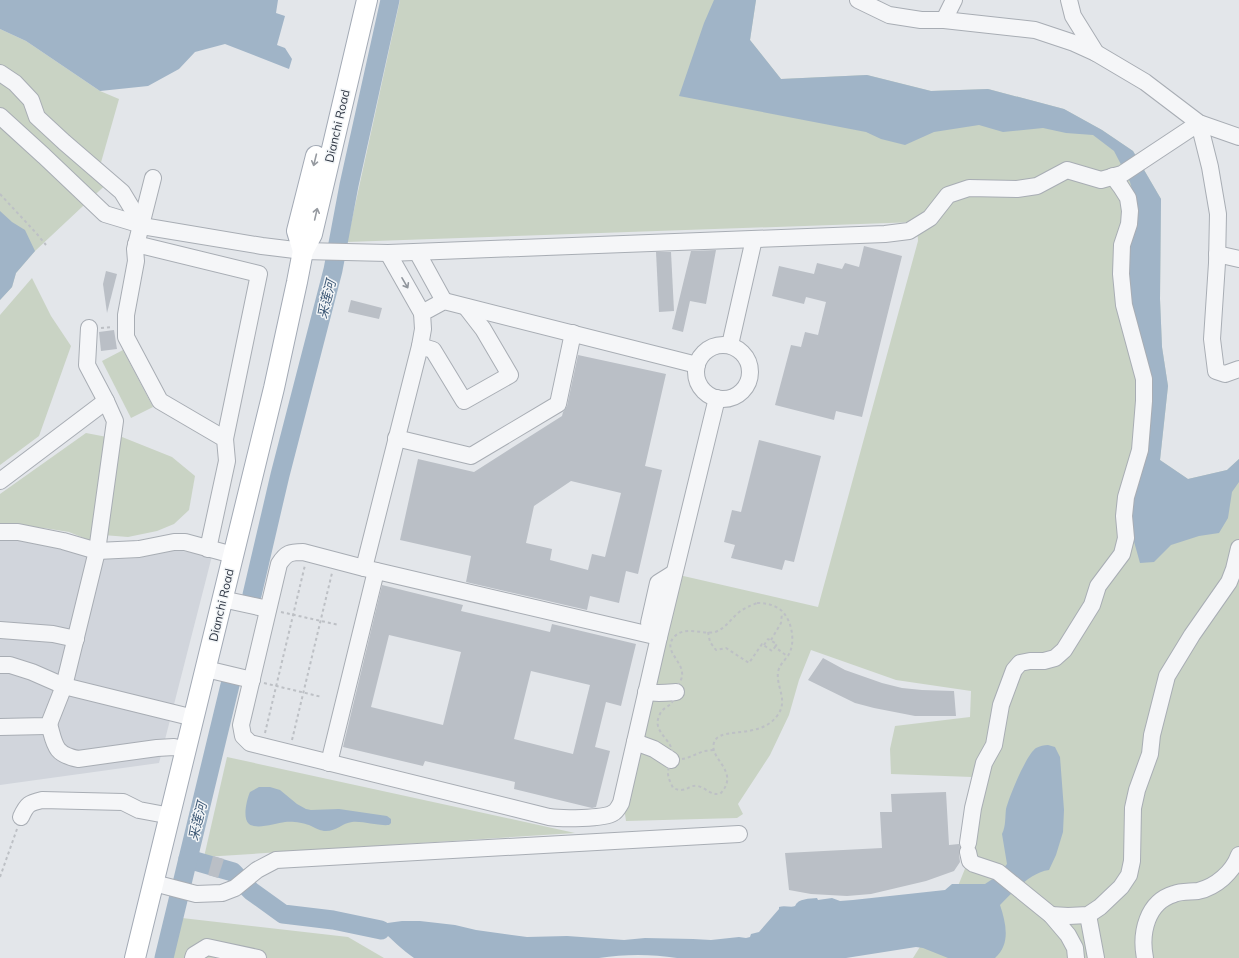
<svg xmlns="http://www.w3.org/2000/svg" width="1239" height="958" viewBox="0 0 1239 958" font-family="Mulish,'Noto Sans SC',sans-serif">
<style>
.built{fill:#d1d5dc}
.green{fill:#c9d3c4}
.water{fill:#a0b4c7}
.lines{fill:none;stroke-linecap:round;stroke-linejoin:round}
.river{stroke:#a0b4c7;stroke-width:19}
.building{fill:#babfc6;fill-rule:evenodd}
.minor-casing{stroke:#a8adb4;stroke-width:18}
.major-casing{stroke:#a3aab5;stroke-width:22}
.path{stroke:#bdc0c5;stroke-width:2;stroke-dasharray:3 3;stroke-linecap:butt}
.minor{stroke:#f5f6f8;stroke-width:16}
.major{stroke:#fff;stroke-width:20}
.oneway{stroke:#969aa0}
.oneway2{stroke:#90959c}
.labels{text-anchor:middle;dominant-baseline:central;stroke-width:3;stroke-linejoin:round;paint-order:stroke}
.street-label{font-size:12px;fill:#2c3441;stroke:#f2f5f7}
.water-label{font-size:13px;font-style:italic;fill:#385472;stroke:#f2f5f7}
</style>
<rect width="100%" height="100%" fill="#e3e6ea"/>
<!-- built -->
<path class="built" d="M25,539L112,559L138,558L176,550L212,556L159,763L0,785V541Z"/>
<!-- green -->
<g class="green">
<path d="M400,0H756L750,40L781,79L867,75L931,91L988,89L1064,109L1102,130L1133,151L1161,199L1160,299L1162,347L1168,386L1160,460L1188,479L1227,470L1239,459V958H913L958,886L977,839L972,777L891,774L890,749L895,726L970,717L971,691L896,680L811,650L799,680L789,715L770,755L738,804L743,814L737,818L626,821L624,807L679,575L818,607L918,241L917,222L347,242Z"/>
<path d="M0,29L26,41L100,91L119,99L100,166L114,177L35,251L16,273L12,287L0,300Z"/>
<path d="M32,278L51,316L71,346L39,436L0,465V315Z"/>
<path d="M123,350L153,407L131,418L102,361Z"/>
<path d="M86,433L107,437L91,541L69,532L44,528L0,526V494Z"/>
<path d="M117,435L172,457L195,476L189,510L174,524L157,531L128,537L103,535Z"/>
<path d="M227,757L575,833L204,857Z"/>
<path d="M182,918L348,937L384,958H173Z"/>
</g>
<!-- water -->
<g class="water">
<path d="M0,0H278L276,13L285,16L277,45L285,48L292,59L289,69L225,44L195,52L179,69L148,86L100,91L26,41L0,29Z"/>
<path d="M714,0H756L750,40L781,79L867,75L931,91L988,89L1064,109L1102,130L1133,151L1161,199L1160,299L1162,347L1168,386L1160,460L1188,479L1227,470L1239,459V482L1232,492L1228,518L1219,533L1199,536L1171,545L1154,562L1140,563L1133,538L1131,505L1149,394L1124,277L1136,203L1130,182L1114,151L1093,135L1066,133L1043,128L1003,132L979,125L934,132L905,145L881,139L866,132L679,96L704,23Z"/>
<path d="M0,211L12,222L25,230L35,251L16,273L12,287L0,300Z"/>
<path d="M1048,745L1055,747L1060,757L1064,810L1063,832L1056,855L1049,870C1031,872 1013,892 1000,905C1006,923 1011,944 995,958H948L923,948L916,947L846,958H677C651,954 625,954 599,958H414C402,950 392,939 381,930L380,924L402,921H420L455,925L476,930L527,937L567,936L624,940L645,938L693,939L711,940L739,937L746,938L750,937L751,934L759,932L779,909V907C785,905 791,908 795,906C798,898 810,899 817,898L818,900L832,898L840,901L853,900L945,890L952,884H985L997,876L1007,864L1002,834C1006,826 1005,817 1006,809C1009,797 1026,755 1036,748C1040,746 1044,745 1048,745Z"/>
<path d="M259,787H270L280,790L297,804L306,809L311,810L339,809L387,816L391,819V823L389,825C377,826 364,821 352,822C342,823 336,832 324,831C318,830 314,827 309,825C303,823 293,821 285,822C276,823 257,830 249,824C242,818 247,799 250,792Z"/>
</g>
<g class="lines">
<!-- river -->
<g class="river">
<path d="M252,595L280,475L333,270L349,185L390,0"/>
<path d="M188,859L233,872L251,891L283,914L333,920L381,930"/>
<path d="M164,958L230,685"/>
</g>
</g>
<!-- building -->
<g class="building">
<path d="M864,246L902,256L862,417L836,411L834,420L775,405L791,345L801,347L805,332L818,335L826,302L806,297L804,304L772,296L779,266L814,274L817,263L842,269L845,263L859,267Z"/>
<path d="M716,250L706,304L690,301L683,332L672,329L691,251Z"/>
<path d="M656,252H671L674,311L659,312Z"/>
<path d="M106,271L117,274L107,313L103,284Z"/>
<path d="M351,300L382,308L379,319L348,312Z"/>
<path d="M114,330L117,349L101,351L99,332Z"/>
<path d="M578,355L666,374L645,466L662,470L638,574L626,571L619,603L590,596L587,610L466,582L471,556L400,540L418,459L474,472L562,416L563,412L567,406ZM571,481L621,493L605,557L592,554L588,570L550,560L552,549L526,543L534,506Z"/>
<path d="M759,440L821,456L794,562L785,560L782,570L731,558L735,545L724,542L732,510L741,512Z"/>
<path d="M382,585L463,605L461,611L550,632L552,624L636,644L621,706L606,702L595,747L610,751L596,807L592,808L514,789L515,782L425,761L423,766L343,747ZM389,635L461,652L443,725L371,707ZM531,671L590,685L573,754L514,739Z"/>
<path d="M823,658L845,670L882,683L902,688L922,690L954,691L956,716H915L874,708L855,703L808,680Z"/>
<path d="M946,792L949,845L959,844L960,848L959,854L960,862L954,871L926,881L871,894L847,896L811,894L789,890L785,853L882,848L880,812H892L891,794Z"/>
<path d="M213,856L224,859L218,878L208,875Z"/>
</g>
<g class="lines">
<defs>
<g id="minor">
<path d="M858,0L889,15L921,20H944L1035,30L1074,43L1096,53"/>
<path d="M1069,0L1073,16L1096,53L1145,82L1199,123L1239,137"/>
<path d="M944,20L954,0"/>
<path d="M0,73L15,83L31,100L37,117L64,142L122,192L142,225"/>
<path d="M0,116L44,156L105,214L148,227L262,246L303,251L388,253L885,234L909,231L930,218L948,195L969,188L1017,189L1037,186L1067,170L1101,180L1122,174L1199,123L1210,167L1218,214L1217,263L1212,339L1216,371L1225,374L1239,369"/>
<path d="M153,178L135,249L136,261L126,315V337L160,401L225,439L227,461L208,549"/>
<path d="M136,244L259,274L225,439"/>
<path d="M417,252L444,301"/>
<path d="M388,253L422,313"/>
<path d="M1217,254L1239,259"/>
<circle cx="723" cy="372" r="27"/>
<path d="M730,345L754,239"/>
<path d="M420,346L433,350L464,401L510,375L483,329L466,307"/>
<path d="M697,365L444,301L422,313L423,329L420,346L364,568L659,637L717,398"/>
<path d="M396,438L471,456L558,404L573,333"/>
<path d="M0,481L106,401"/>
<path d="M0,532H18L63,541L97,551L139,549L174,542H185L233,555"/>
<path d="M364,568L303,552C290,552 286,553 279,564L241,725L243,736L250,743L549,817C561,819 604,819 613,813C617,811 619,806 621,803L659,637"/>
<path d="M222,599L268,609"/>
<path d="M649,623L658,583L674,573"/>
<path d="M0,630L53,634L76,639"/>
<path d="M0,665H10L32,672L64,686L194,718"/>
<path d="M206,669L252,680"/>
<path d="M646,692C657,694 665,693 676,692"/>
<path d="M49,724C55,745 54,754 78,759L157,748L174,747L187,750"/>
<path d="M0,727L46,726L49,724L51,719L64,686L97,551L115,421L106,401L87,365L89,328"/>
<path d="M635,742L654,749L671,760"/>
<path d="M329,763L376,571"/>
<path d="M21,817C27,804 29,803 42,800L123,802L139,810L171,816"/>
<path d="M968,843L973,808L984,763L994,745L1001,705L1014,670L1020,663L1030,661H1044L1055,658L1064,650L1092,605L1098,586L1122,554L1126,538L1124,516L1126,497L1140,450L1144,401V379L1124,305L1121,274L1122,245L1129,224L1130,211L1128,198L1121,187L1113,176"/>
<path d="M968,852L970,861L974,864L998,872L1051,915L1068,935L1075,948L1076,958"/>
<path d="M154,883L196,894L222,893L235,888L257,870L276,860L739,834"/>
<path d="M1051,915L1068,916L1088,915L1100,907L1121,887L1129,875L1132,861L1133,808L1137,790L1150,754L1152,735L1167,676L1192,635L1229,582L1234,569L1239,548"/>
<path d="M1088,915L1096,958"/>
<path d="M193,958L194,955L207,947L258,958"/>
<path d="M1145,958C1140,933 1147,902 1174,894C1181,891 1190,892 1198,891C1216,887 1233,872 1239,855"/>
</g>
<g id="major">
<path d="M303,251L297,231L316,156"/>
<path d="M135,958L274,388L297,282L303,251L312,234L367,0"/>
</g>
</defs>
<!-- minor casing -->
<use href="#minor" class="minor-casing"/>
<!-- major casing -->
<use href="#major" class="major-casing"/>
<!-- path -->
<g class="path">
<path d="M0,194L37,234L46,245"/>
<path d="M101,328L113,327"/>
<path d="M757,603C765,603 771,604 778,608C790,615 795,636 791,649C789,658 780,662 778,672C776,688 789,700 777,716C761,738 725,728 716,739C703,757 743,770 720,794C710,795 706,788 698,786C688,784 687,794 673,788C671,783 668,779 668,773C668,764 675,756 671,747C666,736 652,729 660,714C662,709 667,707 671,704C671,703 674,700 674,699C676,695 676,690 677,687C679,683 682,679 682,676C684,661 662,651 674,637C685,625 702,635 715,632C726,628 730,620 738,613C744,608 750,606 757,603Z"/>
<path d="M281,612L339,625"/>
<path d="M708,632L710,642L716,650L726,648L749,663L762,644L772,651L775,647L787,656"/>
<path d="M771,640L781,623L782,613"/>
<path d="M764,645L768,639L777,644L775,647"/>
<path d="M264,683L322,697"/>
<path d="M265,733L305,565"/>
<path d="M292,740L332,573"/>
<path d="M682,759L687,758L704,751L714,750"/>
<path d="M0,877L17,829"/>
</g>
<!-- minor -->
<use href="#minor" class="minor"/>
<!-- major -->
<use href="#major" class="major"/>
</g>
<!-- one-way arrows -->
<defs><path id="oneway-shaft" d="M-6 0H5M1.5-3L5.5 0L1.5 3" fill="none" stroke-width="1.6" stroke-linecap="round" stroke-linejoin="round"/></defs>
<g class="oneway">
<use href="#oneway-shaft" transform="translate(315 160) rotate(104)"/>
<use href="#oneway-shaft" transform="translate(316 214) rotate(-77)"/>
</g>
<use class="oneway2" href="#oneway-shaft" transform="translate(405 283) rotate(60)"/>
<g class="labels">
<!-- street labels -->
<g class="street-label">
<text transform="translate(337 126) rotate(-77)">Dianchi Road</text>
<text transform="translate(221 605) rotate(-77)">Dianchi Road</text>
</g>
<!-- water labels -->
<g class="water-label">
<text transform="translate(326 299) rotate(-76)">采莲河</text>
<text transform="translate(197 821) rotate(-76)">采莲河</text>
</g>
</g>
</svg>
